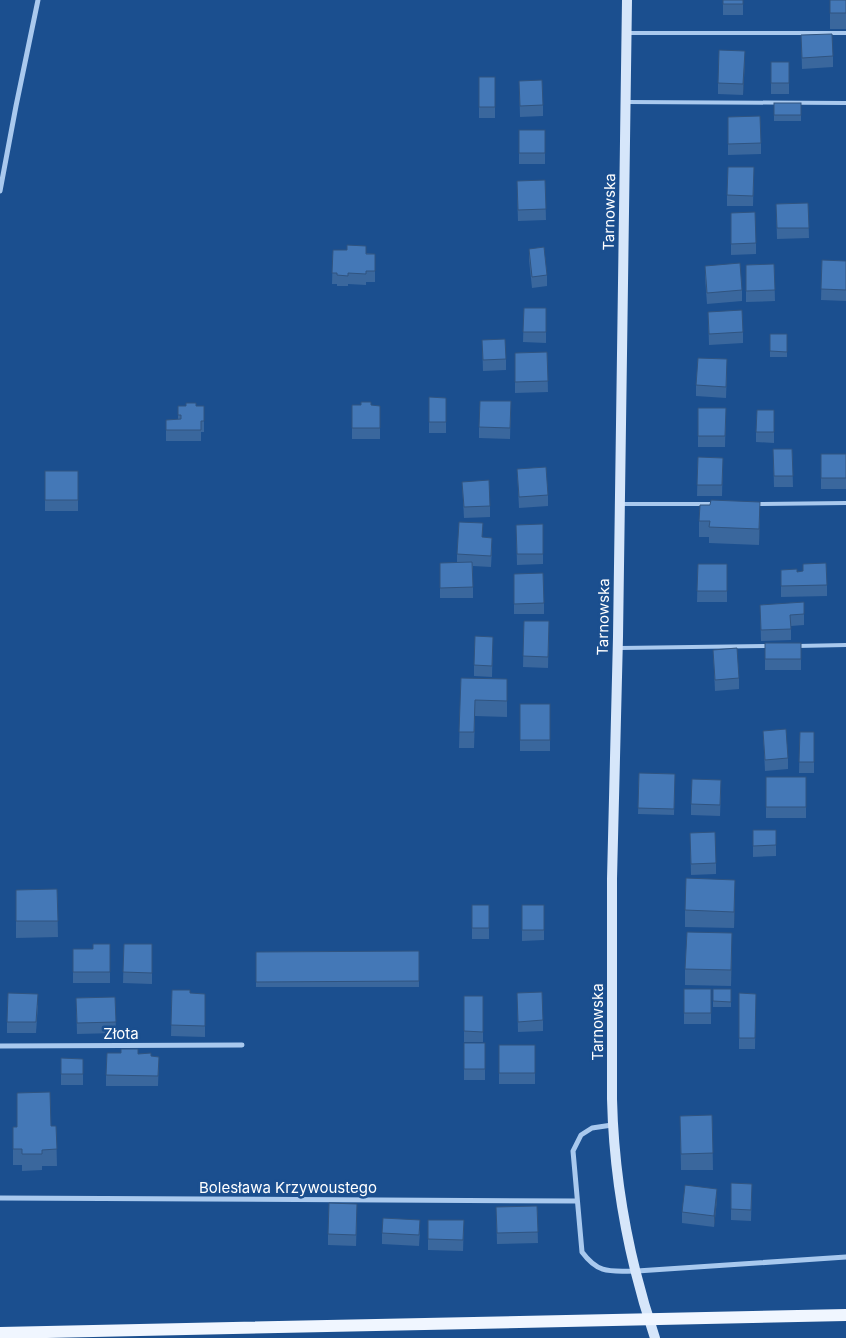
<svg xmlns="http://www.w3.org/2000/svg" width="846" height="1338" viewBox="0 0 846 1338" font-family="Inter,sans-serif">
<style>
.lines{fill:none;stroke-linecap:round;stroke-linejoin:round}
.lane{stroke:#a9c9ee;stroke-width:4}
.street{stroke:#a9c9ee;stroke-width:5}
.secondary{stroke:#d6e6fa;stroke-width:10}
.primary{stroke:#f0f6ff;stroke-width:12}
.wall{fill:#3a679d}
.shaded-wall{fill:#305480}
.building{fill:#4478b7;stroke:#305480}
.labels{text-anchor:middle;dominant-baseline:central;stroke-width:5;stroke-linejoin:round;paint-order:stroke}
.street-label{font-size:15px;fill:#fff;stroke:#1b4f8f}
</style>
<rect width="100%" height="100%" fill="#1b4f8f"/>
<g class="lines">
<!-- lane -->
<g class="lane">
<path d="M628,33H846"/>
<path d="M627,102L846,103"/>
<path d="M622,504H715"/>
<path d="M757,504L846,503"/>
<path d="M797,646L846,645"/>
<path d="M620,648L770,646"/>
</g>
<!-- street -->
<g class="street">
<path d="M0,191L16,106L38,0"/>
<path d="M0,1046L242,1045"/>
<path d="M612,1125L592,1128L581,1135L573,1151L582,1252C599,1275 611,1271 637,1271L846,1257"/>
<path d="M0,1198L576,1201"/>
</g>
<!-- secondary -->
<path class="secondary" d="M627,0L618,637L612,879V1099C614,1180 629,1261 655,1338"/>
<!-- primary -->
<path class="primary" d="M0,1333L846,1315"/>
</g>
<!-- wall -->
<g class="wall">
<path d="M723,0L743,4V15H723Z"/>
<rect x="830" y="0" width="16" height="29"/>
<path d="M801,35L833,56V67L802,69Z"/>
<path d="M745,62L743,95L718,94V83Z"/>
<rect x="771" y="62" width="18" height="32"/>
<rect x="479" y="77" width="16" height="41"/>
<path d="M519,81L543,105V116L520,117Z"/>
<rect x="774" y="103" width="27" height="18"/>
<path d="M728,117L761,143V154L728,155Z"/>
<rect x="519" y="130" width="26" height="34"/>
<path d="M754,167L753,206H727V195Z"/>
<path d="M545,180L546,220L518,221L517,192Z"/>
<path d="M808,203L809,238L777,239L776,204Z"/>
<path d="M731,213L756,243V254L731,255Z"/>
<path d="M529,249L547,275V286L532,288L529,260Z"/>
<path d="M333,250L375,254V282H366V285L348,284V286H337V284H332Z"/>
<path d="M822,260L846,261V301L821,300Z"/>
<path d="M774,264L775,301L746,302V265Z"/>
<path d="M705,266L742,290V301L707,304L705,277Z"/>
<path d="M524,308H546V343L523,342Z"/>
<path d="M708,312L743,332V343L709,345Z"/>
<rect x="770" y="334" width="17" height="23"/>
<path d="M482,340L506,359V370L483,371Z"/>
<path d="M547,352L548,392L515,393V353Z"/>
<path d="M727,370L726,398L696,396V385Z"/>
<path d="M429,397L446,398V433H429Z"/>
<path d="M511,401L510,439L479,438V427Z"/>
<path d="M352,405L380,406V439H352Z"/>
<path d="M178,406H204V432H201V441H166V420L178,419Z"/>
<path d="M698,408H726L725,447H698Z"/>
<path d="M774,421V443L756,442V432Z"/>
<path d="M773,449H792L793,487H774Z"/>
<rect x="821" y="454" width="25" height="35"/>
<path d="M698,457L723,458L722,496H697Z"/>
<path d="M517,469L548,495V506L519,508Z"/>
<rect x="45" y="471" width="33" height="40"/>
<path d="M462,482L490,506V517L464,518Z"/>
<path d="M760,518L759,545L709,543V537H699V521Z"/>
<path d="M543,524V564L517,565L516,525Z"/>
<path d="M483,537L492,548L491,567L473,566V598H440V563H457V554Z"/>
<path d="M698,564H727V602H697Z"/>
<path d="M781,570L797,572L827,585V596L781,597Z"/>
<path d="M514,574L544,603V614H514Z"/>
<path d="M760,605L804,614V625L791,626V640L761,641Z"/>
<path d="M524,621H549L548,668L523,667Z"/>
<path d="M493,637L492,677L474,676V665Z"/>
<rect x="765" y="643" width="36" height="27"/>
<path d="M713,650L739,678V689L715,691Z"/>
<path d="M461,678L507,696V717L475,716L474,748H459Z"/>
<path d="M550,704V751H520V740Z"/>
<path d="M763,731L788,758V769L765,771Z"/>
<path d="M800,732H814V773H799Z"/>
<path d="M639,773L675,774L674,815L638,814Z"/>
<rect x="766" y="777" width="40" height="41"/>
<path d="M721,791L720,816L691,815V804Z"/>
<path d="M753,830H776V856L753,857Z"/>
<path d="M690,833L716,863V874L691,875Z"/>
<path d="M57,889L58,937L16,938V890Z"/>
<path d="M735,896L734,928L685,927V910Z"/>
<rect x="472" y="905" width="17" height="34"/>
<path d="M522,905H544V940L522,941Z"/>
<path d="M110,944V983H73V949H93Z"/>
<path d="M124,944H152V984L123,983Z"/>
<path d="M732,949L731,986L685,985V969Z"/>
<path d="M419,951V987H256V952Z"/>
<rect x="684" y="989" width="27" height="35"/>
<rect x="713" y="989" width="18" height="18"/>
<path d="M172,990L190,993L205,994V1037L171,1036Z"/>
<path d="M517,993L543,1020V1031L518,1032Z"/>
<path d="M739,993L756,994L755,1049H739Z"/>
<rect x="464" y="996" width="19" height="46"/>
<path d="M115,997L116,1033L77,1034L76,998Z"/>
<path d="M38,1005L36,1033H7V1022Z"/>
<rect x="464" y="1043" width="21" height="37"/>
<rect x="499" y="1045" width="36" height="39"/>
<path d="M138,1054L151,1056L159,1057L158,1086H106V1075Z"/>
<path d="M83,1059V1085H61V1074Z"/>
<path d="M712,1115L713,1170H681L680,1116Z"/>
<path d="M56,1126L57,1166H42V1170L22,1171V1165H13V1127Z"/>
<path d="M731,1183L752,1184L751,1221L731,1220Z"/>
<path d="M717,1200L714,1227L682,1223V1212Z"/>
<path d="M537,1206L538,1243L497,1244L496,1207Z"/>
<path d="M357,1215L356,1246L328,1245V1234Z"/>
<path d="M428,1220H464L463,1251L428,1250Z"/>
<path d="M420,1231L419,1246L382,1244V1233Z"/>
</g>
<!-- shaded-wall -->
<g class="shaded-wall">
<path d="M745,51V62L743,95V84Z"/>
<path d="M760,502V518L759,545V529Z"/>
<path d="M735,880V896L734,928V912Z"/>
<path d="M732,933V949L731,986V970Z"/>
<path d="M717,1189V1200L714,1227V1216Z"/>
</g>
<!-- building -->
<g class="building">
<rect x="723" y="0" width="20" height="4"/>
<rect x="830" y="0" width="16" height="13"/>
<path d="M832,34L833,56L802,58L801,35Z"/>
<path d="M719,50L745,51L743,84L718,83Z"/>
<rect x="771" y="62" width="18" height="21"/>
<rect x="479" y="77" width="16" height="30"/>
<path d="M542,80L543,105L520,106L519,81Z"/>
<rect x="774" y="103" width="27" height="12"/>
<path d="M760,116L761,143L728,144V117Z"/>
<rect x="519" y="130" width="26" height="23"/>
<path d="M728,167H754L753,196L727,195Z"/>
<path d="M545,180L546,209L518,210L517,181Z"/>
<path d="M808,203L809,228H777L776,204Z"/>
<path d="M755,212L756,243L731,244V213Z"/>
<path d="M347,245L366,246V254H375V271H366V274L348,273V276L337,275V273H332L333,250H347Z"/>
<path d="M544,247L547,275L532,277L529,249Z"/>
<path d="M822,260L846,261V290L821,289Z"/>
<path d="M740,263L742,290L707,293L705,266Z"/>
<path d="M774,264L775,290L746,291V265Z"/>
<path d="M524,308H546V332H523Z"/>
<path d="M742,310L743,332L709,334L708,312Z"/>
<path d="M770,334H787V352L770,351Z"/>
<path d="M505,339L506,359L483,360L482,340Z"/>
<path d="M547,352L548,381L515,382V353Z"/>
<path d="M698,358L727,359L726,387L696,385Z"/>
<path d="M429,397L446,398V422H429Z"/>
<path d="M480,401H511L510,428L479,427Z"/>
<path d="M361,402H371V405L380,406V428H352V405H361Z"/>
<path d="M186,403H196V406H204V421H201V430H166V420L181,419V415H178V406H186Z"/>
<path d="M698,408H726L725,436H698Z"/>
<path d="M757,410H774V432H756Z"/>
<path d="M773,449H792L793,476H774Z"/>
<rect x="821" y="454" width="25" height="24"/>
<path d="M698,457L723,458L722,485H697Z"/>
<path d="M546,467L548,495L519,497L517,469Z"/>
<rect x="45" y="471" width="33" height="29"/>
<path d="M489,480L490,506L464,507L462,482Z"/>
<path d="M711,500L760,502L759,529L709,527L710,521H699L700,505H710Z"/>
<path d="M459,522L483,523L482,537L492,538L491,556L457,554Z"/>
<path d="M543,524V554H517L516,525Z"/>
<path d="M472,562L473,587L440,588V563Z"/>
<path d="M826,563L827,585L781,586V570L797,569V572L803,571V564Z"/>
<path d="M698,564H727V591H697Z"/>
<path d="M543,573L544,603L514,604V574Z"/>
<path d="M804,602V614L790,615L791,629L761,630L760,605Z"/>
<path d="M524,621H549L548,657L523,656Z"/>
<path d="M475,636L493,637L492,666L474,665Z"/>
<rect x="765" y="643" width="36" height="16"/>
<path d="M737,648L739,678L715,680L713,650Z"/>
<path d="M461,678L507,679V701L475,700L474,732H459Z"/>
<rect x="520" y="704" width="30" height="36"/>
<path d="M786,729L788,758L765,760L763,731Z"/>
<path d="M800,732H814V762H799Z"/>
<path d="M639,773L675,774L674,809L638,808Z"/>
<rect x="766" y="777" width="40" height="30"/>
<path d="M692,779L721,780L720,805L691,804Z"/>
<path d="M753,830H776V845L753,846Z"/>
<path d="M715,832L716,863L691,864L690,833Z"/>
<path d="M686,878L735,880L734,912L685,910Z"/>
<path d="M57,889L58,921H16V890Z"/>
<rect x="472" y="905" width="17" height="23"/>
<rect x="522" y="905" width="22" height="25"/>
<path d="M687,932L732,933L731,970L685,969Z"/>
<path d="M93,944H110V972H73V949H93Z"/>
<path d="M124,944H152V973L123,972Z"/>
<path d="M419,951V981L256,982V952Z"/>
<rect x="684" y="989" width="27" height="24"/>
<path d="M713,989H731V1002L713,1001Z"/>
<path d="M172,990H190V993L205,994V1026L171,1025Z"/>
<path d="M542,992L543,1020L518,1022L517,993Z"/>
<path d="M8,993L38,994L36,1022H7Z"/>
<path d="M739,993L756,994L755,1038H739Z"/>
<path d="M464,996H483V1032L464,1031Z"/>
<path d="M115,997L116,1022L77,1023L76,998Z"/>
<rect x="464" y="1043" width="21" height="26"/>
<rect x="499" y="1045" width="36" height="28"/>
<path d="M121,1049H138V1054L151,1053V1056L159,1057L158,1076L106,1075L107,1053H121Z"/>
<path d="M61,1058L83,1059V1074H61Z"/>
<path d="M50,1092L51,1126H56L57,1149L42,1150V1154H22V1149H13V1127H17V1093Z"/>
<path d="M712,1115L713,1153L681,1154L680,1116Z"/>
<path d="M731,1183L752,1184L751,1210L731,1209Z"/>
<path d="M685,1185L717,1189L714,1216L682,1212Z"/>
<path d="M329,1203L357,1204L356,1235L328,1234Z"/>
<path d="M537,1206L538,1232L497,1233L496,1207Z"/>
<path d="M383,1218L420,1220L419,1235L382,1233Z"/>
<path d="M428,1220H464L463,1240L428,1239Z"/>
</g>
<g class="labels">
<!-- street labels -->
<g class="street-label">
<text transform="translate(609 212) rotate(-89)">Tarnowska</text>
<text transform="translate(603 617) rotate(-89)">Tarnowska</text>
<text transform="translate(597 1022) rotate(-90)">Tarnowska</text>
<text x="121" y="1033">Złota</text>
<text x="288" y="1187">Bolesława Krzywoustego</text>
</g>
</g>
</svg>
